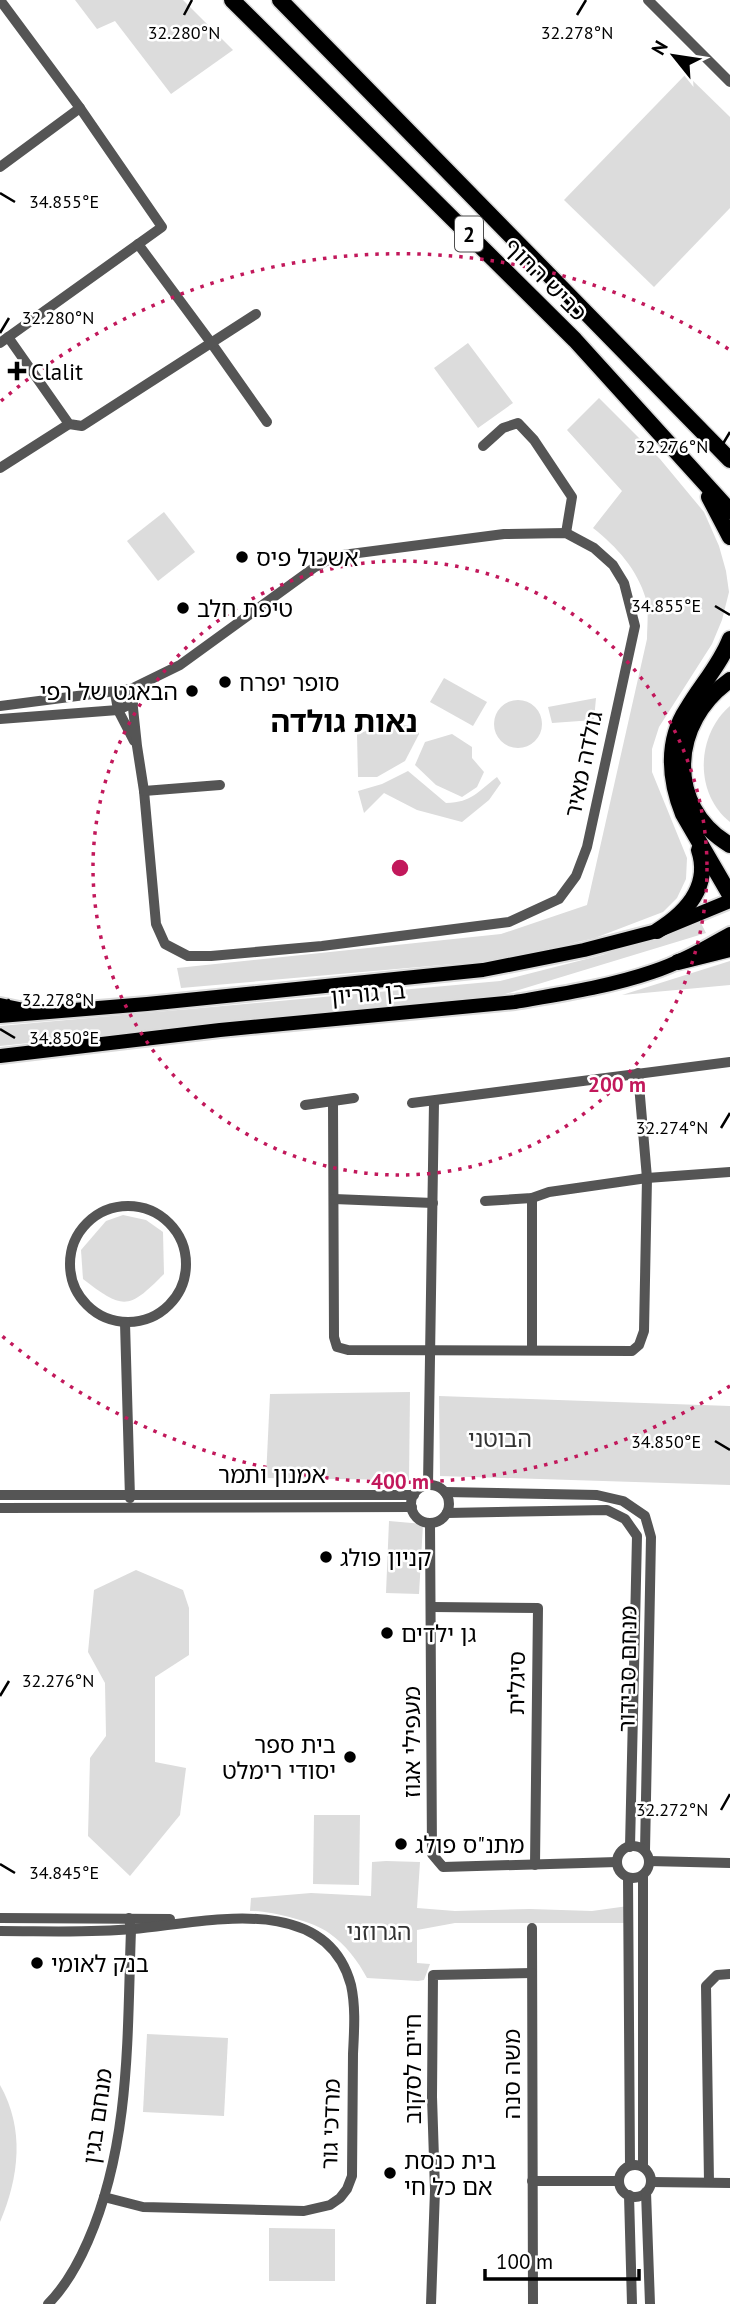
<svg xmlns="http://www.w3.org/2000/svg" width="730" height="2304" viewBox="0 0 730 2304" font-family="'PT Sans','Noto Sans Hebrew',sans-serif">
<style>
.green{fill:#dcdcdc}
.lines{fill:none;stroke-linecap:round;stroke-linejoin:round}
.major-casing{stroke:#dbdbdb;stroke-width:18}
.highway-casing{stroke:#dbdbdb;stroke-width:19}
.minor{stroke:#555;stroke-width:10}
.major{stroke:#000;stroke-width:14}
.highway{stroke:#000;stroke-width:16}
.ticks{fill:none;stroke:#000;stroke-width:2.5}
.ring{fill:none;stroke:#c2185b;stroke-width:3.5;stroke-dasharray:3.5 7}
.poi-dot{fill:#000;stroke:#fff;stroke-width:2.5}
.labels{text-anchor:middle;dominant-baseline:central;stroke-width:5;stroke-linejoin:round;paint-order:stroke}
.shield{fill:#fff;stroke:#4c4c4c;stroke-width:2}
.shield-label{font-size:21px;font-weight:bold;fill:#000}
.street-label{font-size:23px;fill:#000;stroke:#fff}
.poi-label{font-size:23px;fill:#000;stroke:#fff;text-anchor:start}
.park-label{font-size:23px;fill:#333;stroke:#fff}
.district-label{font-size:30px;font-weight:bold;fill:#000;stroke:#fff}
.ticks-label{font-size:18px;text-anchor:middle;fill:#000;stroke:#fff;stroke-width:5;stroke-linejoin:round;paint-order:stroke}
.centre{fill:#c2185b;stroke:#fff;stroke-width:3.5}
.ring-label{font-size:21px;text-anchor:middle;font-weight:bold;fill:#c2185b;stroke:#fff;stroke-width:5;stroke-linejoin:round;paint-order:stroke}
</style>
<rect width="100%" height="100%" fill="#fff"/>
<!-- green -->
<g class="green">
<path d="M75,0H183L233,50L171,94L115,21L97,29Z"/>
<path d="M686,74L730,117V208L654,287L564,200Z"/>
<path d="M468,343L513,403L478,428L434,368Z"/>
<path d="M599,398L660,459L704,512L719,546L726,571L729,592L722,620L712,644L659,727L652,749V772L687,858L686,879L677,898L663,912L595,938L499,960L181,988L177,968L501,934L587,905L647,639C647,627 649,611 646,599C637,569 617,547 593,528L622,491L567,430Z"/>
<path d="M164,512L195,552L158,581L127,541Z"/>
<path d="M444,678L487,702L473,726L430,702Z"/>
<path d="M596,698L594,720L552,723L548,707Z"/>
<circle cx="518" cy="724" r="24"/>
<path d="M730,706V822C694,794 696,735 730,706Z"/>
<path d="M415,725L419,734L405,761L377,777H358L357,734L382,726Z"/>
<path d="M452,734L472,747V758L484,772L477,787L462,797L436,785L415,765L425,742Z"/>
<path d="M408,771L446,803C473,802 477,792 497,777L501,783L489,800L462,822L417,810L384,793L364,813L358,791L382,784Z"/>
<path d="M700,921L706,933L502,995L0,1046V1026L500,981L602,955Z"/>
<path d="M730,961V985L622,995Z"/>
<path d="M123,1215L146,1220L163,1232L164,1274C129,1309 124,1311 83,1279L81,1250L106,1221Z"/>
<path d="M410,1392L409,1480L266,1478L270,1394Z"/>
<path d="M439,1396L730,1406V1485L440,1476Z"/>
<path d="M389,1521L423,1524L419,1594L386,1593Z"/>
<path d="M136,1570L183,1590L189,1608V1655L155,1677V1762L186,1768L180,1815L130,1876L88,1836L90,1758L106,1736L105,1683L88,1652L94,1590Z"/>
<path d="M314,1815H360L359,1885L313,1884Z"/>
<path d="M386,1861L420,1862L417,1908L455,1911L530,1909L592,1911L628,1906L624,1923H455L417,1930V1963L430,1964L424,1980L418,1981L367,1978C358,1961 345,1944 329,1933C312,1921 271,1911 250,1911L251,1898L311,1893L371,1896L372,1862Z"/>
<path d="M147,2034L228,2038L224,2116L143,2112Z"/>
<path d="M0,2085C25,2129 19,2177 0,2222Z"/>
<path d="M269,2228L335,2229V2281H269Z"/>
</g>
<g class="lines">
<defs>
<g id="major">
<path d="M0,1005L24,1010"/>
<path d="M0,1016L147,1004L483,970L584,950L657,931L730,901"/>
<path d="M0,1056L220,1030L515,1002C561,994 608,987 652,972C680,963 705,948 730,934"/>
</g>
<g id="highway">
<path d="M232,0L575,340L730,511"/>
<path d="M280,0L730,460"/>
<path d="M709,497L730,537"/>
<path d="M730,639C720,665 701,685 687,709C666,741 669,779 683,814L730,895"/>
<path d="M730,680C671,721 664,806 730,845"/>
<path d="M657,931C686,913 711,886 699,850"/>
<path d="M678,962L730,949"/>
</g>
</defs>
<!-- major casing -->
<use href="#major" class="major-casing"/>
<!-- highway casing -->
<use href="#highway" class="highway-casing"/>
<!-- minor -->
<g class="minor">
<path d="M0,0L80,108L162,227L0,343"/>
<path d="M648,0L730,82"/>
<path d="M0,167L80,108"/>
<path d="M138,244L212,344L267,422"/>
<path d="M8,337L69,424L82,426L256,314"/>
<path d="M483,446L503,428L518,423L534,440L572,497L566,533"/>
<path d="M0,468L69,424"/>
<path d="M115,693L118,710L134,741"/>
<path d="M0,706L131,689L180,665L315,567L335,556L504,534L566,533L594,548L613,565L624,583L635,626L587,847L576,876L559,899L509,922L322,946L211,956H188L165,944L156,924L144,791L137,746L131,689"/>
<path d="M0,719L118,710L133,703"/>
<path d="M144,791L220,785"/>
<path d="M333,1102L334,1337L337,1347L348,1350L632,1351L639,1345L644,1331L647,1178L638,1073"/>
<path d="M412,1103L730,1062"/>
<path d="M305,1105L354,1098"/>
<path d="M334,1199L433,1203"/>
<path d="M485,1201L532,1198L549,1192L647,1178L730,1172"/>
<circle cx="128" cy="1264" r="58"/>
<path d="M125,1323L130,1498"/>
<path d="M532,1350V1198"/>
<path d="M428,1485L434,1102"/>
<circle cx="430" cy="1504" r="19"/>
<path d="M445,1492L597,1495L623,1501L645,1516L651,1537L645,1851"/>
<path d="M0,1495H414"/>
<path d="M0,1508L412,1507"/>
<path d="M447,1513L607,1510L625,1519L637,1536L630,1847"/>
<path d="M430,1523L432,1854L443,1867L617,1862"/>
<path d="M432,1607L538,1608L535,1865"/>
<circle cx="633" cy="1862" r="16"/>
<path d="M649,1861L730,1863"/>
<path d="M628,1878L630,2165"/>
<path d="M0,1918L170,1919"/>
<path d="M532,1928L533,2304"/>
<path d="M0,1931C44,1931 89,1933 133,1929C203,1923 326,1890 351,1985C356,2008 354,2032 353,2054C353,2095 352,2136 352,2176L347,2189L340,2198L330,2205L304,2211L143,2207L104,2197"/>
<circle cx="635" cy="2181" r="16"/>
<path d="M643,2167V1875"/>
<path d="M532,2181H619"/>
<path d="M651,2182L730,2183"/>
<path d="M709,2182L706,1986L717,1975L730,1974"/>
<path d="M646,2192L650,2304"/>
<path d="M629,2195L632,2304"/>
<path d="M48,2304C66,2286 78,2264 88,2241C131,2143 127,2035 131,1930L129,1918"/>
<path d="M431,2304L435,2190L432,2097L433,1975L532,1973"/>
</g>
<!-- major -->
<use href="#major" class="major"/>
<!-- highway -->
<use href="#highway" class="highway"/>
</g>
<!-- ticks -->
<path class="ticks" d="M184,15L192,0M577,15L586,0M0,193L15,202M0,333L9,318M721,447L730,432M715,606L730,615M0,1015L9,999M0,1029L15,1038M721,1128L730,1113M715,1441L730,1450M0,1696L9,1681M721,1810L730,1794M0,1864L15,1873"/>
<!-- distance rings -->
<g class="ring">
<circle cx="400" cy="868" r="307"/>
<path d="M730 1386A614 614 0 0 1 1 1335M1 401A614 614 0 0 1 730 350"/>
</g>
<!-- markers -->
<g class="poi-dot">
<path d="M13.5 360.5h7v7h7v7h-7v7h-7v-7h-7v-7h7z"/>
<circle cx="242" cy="557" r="7"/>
<circle cx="183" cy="608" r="7"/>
<circle cx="225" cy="682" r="7"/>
<circle cx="192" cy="691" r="7"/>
<circle cx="326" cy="1557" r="7"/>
<circle cx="387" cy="1633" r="7"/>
<circle cx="350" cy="1757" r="7"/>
<circle cx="401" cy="1844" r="7"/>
<circle cx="37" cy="1963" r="7"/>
<circle cx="390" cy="2173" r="7"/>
</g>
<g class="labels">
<!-- shield labels -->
<rect class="shield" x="455" y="216.5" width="28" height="35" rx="5"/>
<g class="shield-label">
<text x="469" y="234">2</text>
</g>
<!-- street labels -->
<g class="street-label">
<text transform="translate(546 279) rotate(45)">כביש החוף</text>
<text transform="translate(583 764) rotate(-78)">גולדה מאיר</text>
<text transform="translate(368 993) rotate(-5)">בן גוריון</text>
<text x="272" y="1474">אמנון ותמר</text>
<text transform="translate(627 1669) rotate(-89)">מנחם סבידור</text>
<text transform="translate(516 1683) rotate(-89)">סיגלית</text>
<text transform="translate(411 1742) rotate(-90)">מעפילי אגוז</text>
<text transform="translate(412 2069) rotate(-90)">חיים לסקוב</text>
<text transform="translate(511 2074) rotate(-90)">משה סנה</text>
<text transform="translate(97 2116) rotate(-82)">מנחם בגין</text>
<text transform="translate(330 2124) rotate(-88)">מרדכי גור</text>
</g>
<!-- poi labels -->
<g class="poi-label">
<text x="31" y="371">Clalit</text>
<text x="256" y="557">אשכול פיס</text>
<text x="197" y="608">טיפת חלב</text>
<text x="239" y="682">סופר יפרח</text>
<text x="178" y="691" text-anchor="end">הבאגט של רפי</text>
<text x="340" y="1557">קניון פולג</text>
<text x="401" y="1633">גן ילדים</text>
<text x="336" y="1744" text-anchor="end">בית ספר<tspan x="336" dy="26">יסודי רימלט</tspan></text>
<text x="415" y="1844">מתנ"ס פולג</text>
<text x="51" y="1963">בנק לאומי</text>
<text x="404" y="2160">בית כנסת<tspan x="404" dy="26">אם כל חי</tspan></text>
</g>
<!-- park labels -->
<g class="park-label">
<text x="500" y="1438">הבוטני</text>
<text x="379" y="1931">הגרוזני</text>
</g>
<!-- district labels -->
<g class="district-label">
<text x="344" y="720">נאות גולדה</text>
</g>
</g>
<g class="ticks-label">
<text x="184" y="39">32.280°N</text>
<text x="577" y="39">32.278°N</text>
<text x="64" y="208">34.855°E</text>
<text x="58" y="324">32.280°N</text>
<text x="672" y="453">32.276°N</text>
<text x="666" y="612">34.855°E</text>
<text x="58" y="1006">32.278°N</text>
<text x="64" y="1044">34.850°E</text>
<text x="672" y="1134">32.274°N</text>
<text x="666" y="1448">34.850°E</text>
<text x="58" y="1687">32.276°N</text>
<text x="672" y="1816">32.272°N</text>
<text x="64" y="1879">34.845°E</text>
</g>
<circle cx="400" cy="868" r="10" class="centre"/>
<g class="ring-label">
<text x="617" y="1092">200 m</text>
<text x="400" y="1489">400 m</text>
</g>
<!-- north arrow -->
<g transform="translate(674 56) rotate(300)" stroke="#ffffff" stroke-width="5" paint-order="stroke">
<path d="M0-5L12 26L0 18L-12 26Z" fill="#000000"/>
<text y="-10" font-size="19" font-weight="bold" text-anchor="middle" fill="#000000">N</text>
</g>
<!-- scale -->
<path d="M485 2269v10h154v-10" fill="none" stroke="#000000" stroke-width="3.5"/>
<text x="496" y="2269" font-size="21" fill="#000000" stroke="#ffffff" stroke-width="5" paint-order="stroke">100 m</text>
</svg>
